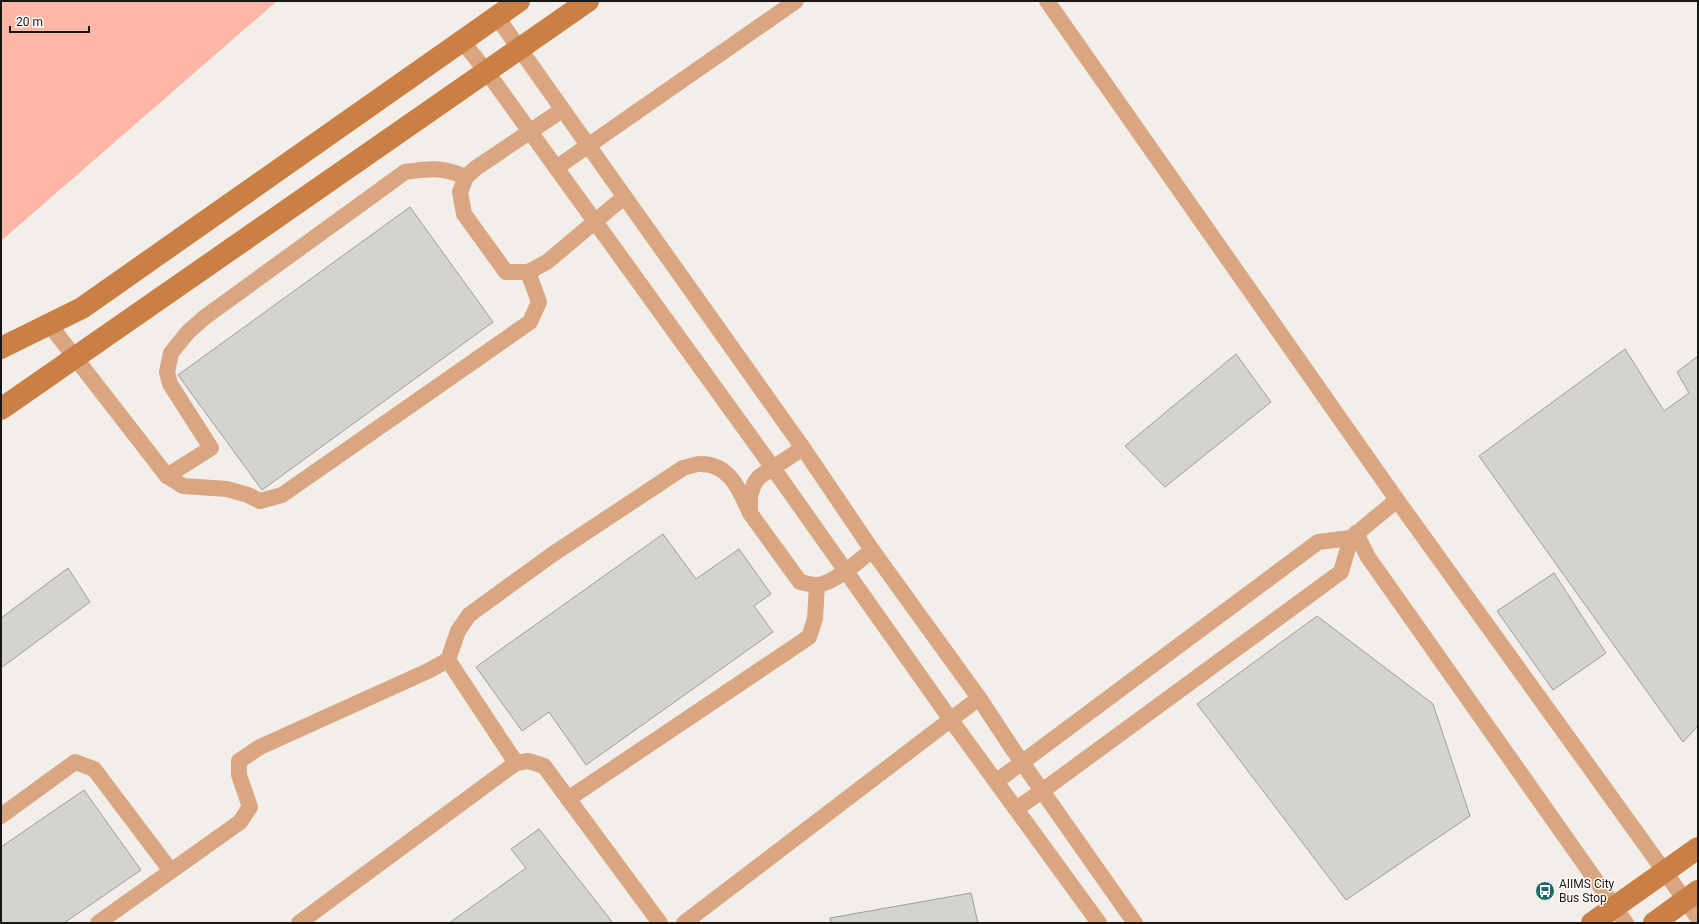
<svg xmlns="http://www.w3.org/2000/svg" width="1699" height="924" viewBox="0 0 1699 924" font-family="Roboto,sans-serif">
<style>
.green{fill:#feb7a6}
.building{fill:#d4d3ce;stroke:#9e9e99}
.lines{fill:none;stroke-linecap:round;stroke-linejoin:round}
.lane{stroke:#d9a681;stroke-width:16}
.secondary{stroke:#ca8045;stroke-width:22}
.labels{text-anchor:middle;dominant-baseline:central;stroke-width:3;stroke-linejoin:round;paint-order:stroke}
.poi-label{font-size:12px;fill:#191716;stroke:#fffcf7;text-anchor:start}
</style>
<rect width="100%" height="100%" fill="#f2efea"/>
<!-- green -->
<path class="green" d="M1,1H277L1,241Z"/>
<!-- building -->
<g class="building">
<path d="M410,207L493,322L262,490L178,375Z"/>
<path d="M1625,349L1664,411L1689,393L1677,372L1698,356V726L1683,742L1479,456Z"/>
<path d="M1236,354L1271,402L1165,487L1125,446Z"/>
<path d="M663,534L696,579L739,549L771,594L754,606L773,632L586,765L549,712L522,731L476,667Z"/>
<path d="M68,568L90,602L1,668V618Z"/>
<path d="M1554,573L1606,653L1553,690L1497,611Z"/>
<path d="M1317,616L1433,704L1470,816L1346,900L1197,704Z"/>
<path d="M84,790L141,870L64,923H1V847Z"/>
<path d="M539,829L613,923H449L526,868L511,849Z"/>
<path d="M971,893L978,923H831L830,918Z"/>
</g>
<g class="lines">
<!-- lane -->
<g class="lane">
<path d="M1047,1L1397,500L1698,918"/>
<path d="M497,17L803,448L872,550L979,698L1014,751L1135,923"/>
<path d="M462,41L487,72L773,468L951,720L1099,923"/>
<path d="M562,110L476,168L466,177L460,192L464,214L506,272H528L547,262L624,197"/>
<path d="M556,168L796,1"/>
<path d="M49,324L167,476L183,486L227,489L248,495L260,501L282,495L530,322L539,302L528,272"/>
<path d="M803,448L759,477L754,484L750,496V513L800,582C805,583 811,585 816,585C832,585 860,560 872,550"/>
<path d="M167,476L211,448L170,384L167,372L171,353L188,332L205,317L405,172C430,168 442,167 466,177"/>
<path d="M1356,533L1368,557L1626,923"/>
<path d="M448,660L516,763"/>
<path d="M997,781L1318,542L1351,538"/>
<path d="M568,799L809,637L815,619L817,585"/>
<path d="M1016,809L1042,791L1341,572L1351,538L1397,500"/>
<path d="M1,816L75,762L94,769L171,871"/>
<path d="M98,923L240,822L250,807L239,775V761L260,747L428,671L448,660L458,631L469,615L553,554L683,468C689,467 696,463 701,464C730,464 740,491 750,513"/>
<path d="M299,923L516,763L528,761L544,766L660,923"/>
<path d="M684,923L979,698"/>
</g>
<!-- secondary -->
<g class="secondary">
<path d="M1,348L82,308L519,1"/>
<path d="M1,409L588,1"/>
<path d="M1592,923L1698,848"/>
<path d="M1654,923L1698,891"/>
</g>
</g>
<!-- icons -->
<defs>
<symbol id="bus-disc" viewBox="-11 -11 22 22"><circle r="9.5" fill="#1e6a68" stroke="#fffcf7"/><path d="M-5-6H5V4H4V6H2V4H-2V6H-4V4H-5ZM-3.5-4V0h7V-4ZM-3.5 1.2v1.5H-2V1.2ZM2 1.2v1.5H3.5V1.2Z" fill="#fff"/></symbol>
</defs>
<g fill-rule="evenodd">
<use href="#bus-disc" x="1534" y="880" width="22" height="22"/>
</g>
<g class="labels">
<!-- poi labels -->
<g class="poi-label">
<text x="1559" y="884">AIIMS City<tspan x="1559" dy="14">Bus Stop</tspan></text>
</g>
</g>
<!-- border -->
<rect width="1699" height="924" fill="none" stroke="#191716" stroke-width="4"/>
<!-- scale -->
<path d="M10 26v6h79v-6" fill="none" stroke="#191716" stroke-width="2"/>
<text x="16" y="26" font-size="12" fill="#191716" stroke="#fffcf7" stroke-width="3" paint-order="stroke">20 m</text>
</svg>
